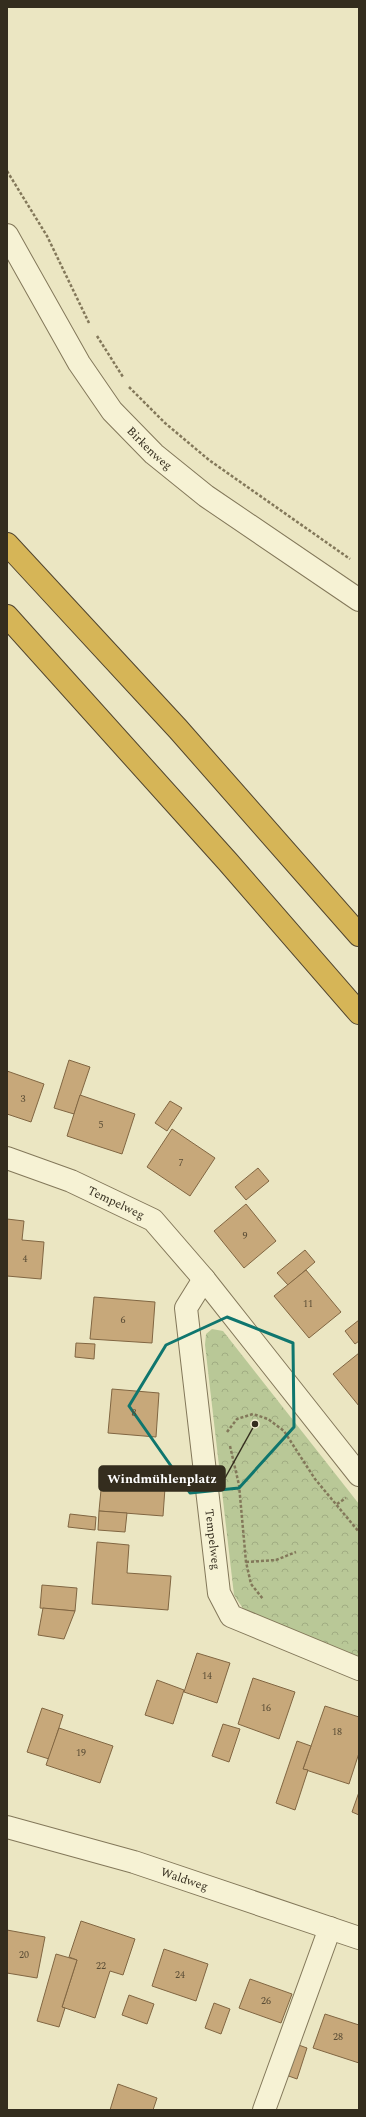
<svg xmlns="http://www.w3.org/2000/svg" width="366" height="2117" viewBox="0 0 366 2117" font-family="Spectral,serif">
<style>
.park{fill:url(#park-crowns)}
.building{fill:#c7a87a;stroke:#816642}
.lines{fill:none;stroke-linecap:round;stroke-linejoin:round}
.minor-casing{stroke:#83785a;stroke-width:24}
.highway-casing{stroke:#51452e;stroke-width:24}
.path{stroke:#83785a;stroke-width:2.5;stroke-dasharray:3 2;stroke-linecap:butt}
.minor{stroke:#f6f2d4;stroke-width:22}
.highway{stroke:#d6b557;stroke-width:22}
.marked{fill:none;stroke:#0f766e;stroke-width:3;stroke-linejoin:round}
.labels{text-anchor:middle;dominant-baseline:central;stroke-width:4;stroke-linejoin:round;paint-order:stroke}
.number-label{font-size:10px;fill:#594c35}
.street-label{font-size:12px;fill:#342d1e;stroke:#f3efd1}
.leader{fill:none;stroke:#342d1e;stroke-width:1.5}
.callout-dot{fill:#342d1e;stroke:#f3efd1;stroke-width:1.5}
.callout{fill:#342d1e;stroke:#342d1e;stroke-width:1.5}
.callout-label{font-size:13px;text-anchor:middle;font-weight:bold;fill:#fff}
</style>
<defs>
<pattern id="park-crowns" width="20" height="18" patternUnits="userSpaceOnUse"><rect width="20" height="18" fill="#b9c897"/><path d="M2 6a3 3 0 1 1 6 0M12 15a3 3 0 1 1 6 0" fill="none" stroke="#a0ac82"/></pattern>
</defs>
<rect width="100%" height="100%" fill="#ebe6c2"/>
<!-- park -->
<path class="park" d="M212,1329L223,1331L359,1504V1659L244,1610L234,1595L205,1345L206,1334Z"/>
<!-- building -->
<g class="building">
<path d="M69,1060L90,1067L74,1114L54,1108Z"/>
<path d="M7,1071L44,1084L31,1122L7,1114Z"/>
<path d="M80,1095L135,1114L122,1154L67,1136Z"/>
<path d="M170,1101L182,1108L167,1131L155,1123Z"/>
<path d="M172,1129L215,1158L190,1196L147,1167Z"/>
<path d="M258,1168L269,1181L246,1200L235,1187Z"/>
<path d="M246,1204L276,1241L244,1268L214,1231Z"/>
<path d="M7,1219L24,1221L22,1240L44,1242L41,1279L7,1276Z"/>
<path d="M305,1250L315,1262L288,1285L277,1273Z"/>
<path d="M306,1270L341,1312L309,1338L274,1296Z"/>
<path d="M94,1297L155,1302L152,1343L90,1339Z"/>
<path d="M359,1320V1341L355,1344L345,1331Z"/>
<path d="M76,1343L95,1344L94,1359L75,1357Z"/>
<path d="M359,1353V1406L333,1374Z"/>
<path d="M112,1389L159,1393L156,1437L108,1433Z"/>
<path d="M103,1469L166,1474L163,1516L99,1511Z"/>
<path d="M99,1511L127,1513L125,1532L98,1530Z"/>
<path d="M70,1514L96,1517L95,1530L68,1527Z"/>
<path d="M97,1542L129,1545L127,1573L171,1576L168,1610L92,1604Z"/>
<path d="M42,1585L77,1588L75,1611L40,1608Z"/>
<path d="M43,1608L75,1611L64,1639L38,1635Z"/>
<path d="M197,1653L230,1663L217,1703L184,1692Z"/>
<path d="M253,1678L295,1692L279,1739L238,1724Z"/>
<path d="M157,1680L184,1690L173,1724L145,1715Z"/>
<path d="M325,1706L359,1717V1753L349,1784L303,1769Z"/>
<path d="M42,1708L63,1715L49,1759L27,1752Z"/>
<path d="M223,1724L240,1729L229,1762L212,1756Z"/>
<path d="M59,1728L113,1746L100,1783L46,1765Z"/>
<path d="M297,1741L311,1746L303,1769L308,1770L295,1810L276,1803Z"/>
<path d="M359,1792V1815L352,1812Z"/>
<path d="M81,1921L135,1939L123,1975L110,1971L95,2018L62,2007L77,1960L69,1957Z"/>
<path d="M7,1930L45,1937L37,1978L7,1973Z"/>
<path d="M164,1949L208,1964L196,2001L152,1986Z"/>
<path d="M56,1954L77,1960L62,2007L65,2008L59,2027L37,2021Z"/>
<path d="M250,1979L292,1994L281,2023L239,2008Z"/>
<path d="M129,1995L154,2004L147,2024L122,2015Z"/>
<path d="M214,2003L230,2009L221,2034L205,2028Z"/>
<path d="M325,2014L359,2025V2063L313,2048Z"/>
<path d="M293,2043L307,2048L297,2079L283,2074Z"/>
<path d="M118,2084L157,2098L153,2110H110Z"/>
</g>
<g class="lines">
<defs>
<g id="minor">
<path id="s1" d="M7,235L79,363L112,411L154,454L206,496L359,600"/>
<path id="s2" d="M7,1158L71,1181L153,1220L204,1279L359,1475"/>
<path id="s3" d="M204,1279L186,1308L219,1593L231,1616L359,1669"/>
<path id="s4" d="M7,1827L134,1862L359,1938"/>
<path d="M264,2110L330,1928"/>
</g>
<g id="highway">
<path d="M7,544L178,729L359,935"/>
<path d="M7,616L228,862L359,1013"/>
</g>
</defs>
<!-- minor casing -->
<use href="#minor" class="minor-casing"/>
<!-- highway casing -->
<use href="#highway" class="highway-casing"/>
<!-- path -->
<g class="path">
<path d="M7,171L47,236L89,323"/>
<path d="M97,336L123,377"/>
<path d="M129,387L165,423L209,460L350,559"/>
<path d="M227,1432L237,1419L253,1414L268,1419L284,1431L315,1479L359,1532"/>
<path d="M230,1446L239,1485L246,1562L251,1584L263,1599"/>
<path d="M337,1504L346,1498"/>
<path d="M246,1562L276,1560L296,1552"/>
</g>
<!-- minor -->
<use href="#minor" class="minor"/>
<!-- highway -->
<use href="#highway" class="highway"/>
</g>
<!-- marked area -->
<path class="marked" d="M227,1317L293,1343L294,1427L239,1488L190,1493L129,1406L166,1345Z"/>
<g class="labels">
<!-- number labels -->
<g class="number-label">
<text x="23" y="1099">3</text>
<text x="101" y="1125">5</text>
<text x="181" y="1163">7</text>
<text x="245" y="1236">9</text>
<text x="25" y="1259">4</text>
<text x="308" y="1304">11</text>
<text x="123" y="1320">6</text>
<text x="134" y="1413">8</text>
<text x="207" y="1676">14</text>
<text x="266" y="1708">16</text>
<text x="337" y="1732">18</text>
<text x="81" y="1753">19</text>
<text x="24" y="1955">20</text>
<text x="101" y="1966">22</text>
<text x="180" y="1975">24</text>
<text x="266" y="2001">26</text>
<text x="338" y="2037">28</text>
</g>
<!-- street labels -->
<g class="street-label">
<text stroke="none"><textPath href="#s1" startOffset="258">Birkenweg</textPath></text>
<text stroke="none"><textPath href="#s2" startOffset="118">Tempelweg</textPath></text>
<text stroke="none"><textPath href="#s3" startOffset="267">Tempelweg</textPath></text>
<text stroke="none"><textPath href="#s4" startOffset="185">Waldweg</textPath></text>
</g>
</g>
<!-- callouts -->
<path class="leader" d="M255 1424L225 1478"/>
<circle class="callout-dot" cx="255" cy="1424" r="4"/>
<rect class="callout" x="99" y="1466" width="126" height="25" rx="4"/>
<g class="callout-label">
<text x="162" y="1483">Windmühlenplatz</text>
</g>
<!-- border -->
<rect width="366" height="2117" fill="none" stroke="#342d1e" stroke-width="16"/>
</svg>
